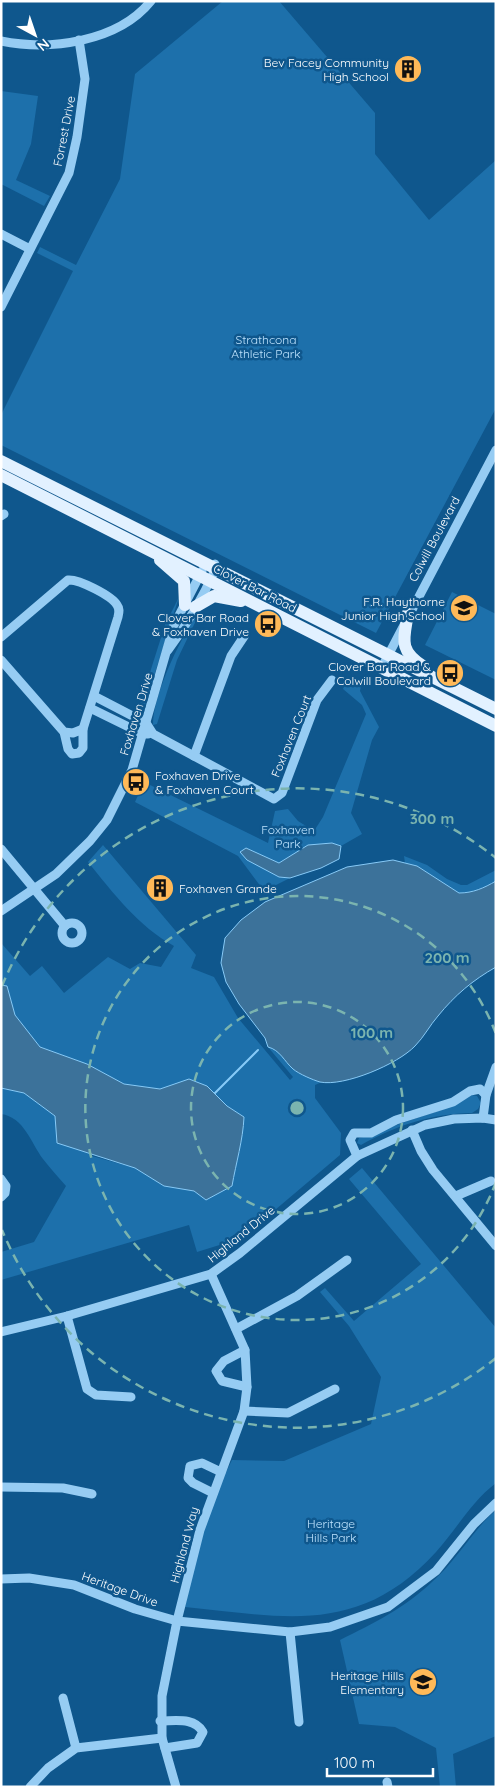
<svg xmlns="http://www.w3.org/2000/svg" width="497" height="1788" viewBox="0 0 497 1788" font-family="Quicksand,sans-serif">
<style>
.green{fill:#1d70ab}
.water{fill:#3c729a;stroke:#87caf7}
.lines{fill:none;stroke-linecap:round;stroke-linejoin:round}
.stream{stroke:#87caf7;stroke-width:2}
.minor{stroke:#96ccf3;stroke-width:9}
.major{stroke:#e2f1ff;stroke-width:12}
.ring{fill:none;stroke:#7bb4af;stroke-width:2.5;stroke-dasharray:9 6}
.labels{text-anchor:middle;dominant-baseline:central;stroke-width:5;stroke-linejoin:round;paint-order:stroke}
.poi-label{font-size:12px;fill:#fff;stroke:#0f578d;text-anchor:end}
.street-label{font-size:12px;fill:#fff;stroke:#0f578d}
.park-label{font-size:12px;fill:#bee3fe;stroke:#0f578d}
.centre{fill:#7bb4af;stroke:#0f578d;stroke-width:2.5}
.ring-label{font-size:15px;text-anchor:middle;font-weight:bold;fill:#7bb4af;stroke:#0f578d;stroke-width:5;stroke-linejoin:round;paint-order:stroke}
</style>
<rect width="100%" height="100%" fill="#0f578d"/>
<!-- green -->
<g class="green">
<path d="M223,1H279L375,113V154L429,220L496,160V408L376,633L1,445V415L73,271L37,253L40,247L76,265L120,179L135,74Z"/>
<path d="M1,91L38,96L31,144L16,180L50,196L44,206L1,184Z"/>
<path d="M452,592L496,614V680L425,645Z"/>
<path d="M179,597L145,705L141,710L139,707L165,625Z"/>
<path d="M203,606L177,660L157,724L153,725C153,693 183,632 203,606Z"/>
<path d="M345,684L361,686L360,691L379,727L372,740L351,813L362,834L341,846C316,838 300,850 279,863L246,848L240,852L279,877L290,878L264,891L238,856L135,802L144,782L268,843L275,811L288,809L298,821L314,831L323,817L366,714L362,705L343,689Z"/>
<path d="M103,845L196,955L191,968L214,977L238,1018L290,1080L293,1077L268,1047L277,1049L298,1072L322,1082L315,1085V1098L341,1133L340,1155L242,1238L197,1252L189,1225L1,1280V1252L34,1242L66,1186C58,1177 50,1168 43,1159C31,1143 24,1117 1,1114V1088L24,1093L55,1116L92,1156L135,1168L164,1186L194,1191L206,1200L232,1186C236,1163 243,1140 244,1117L227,1106L207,1086L189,1080L160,1089L124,1084L87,1064L40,1047L15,1015L7,986L1,985L2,944L30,976L42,966L64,993L108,957L130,969L140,963L161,967L174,946C138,926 114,894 88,862Z"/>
<path d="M404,856L427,865L447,879L461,885H467L496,870V881C484,888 473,893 459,893L417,866L405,863Z"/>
<path d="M471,1095L477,1096L481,1103L478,1109L472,1113C431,1114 397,1125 361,1145L357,1143L359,1138C374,1135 385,1129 399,1124C424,1115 448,1110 471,1095Z"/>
<path d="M362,1168L496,1328V1483C471,1502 456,1530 436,1552C359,1636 286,1617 185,1607L199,1540L212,1500L232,1460L284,1461L371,1424L381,1377L349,1326L320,1292L325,1288L354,1321L421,1264L349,1179Z"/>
<path d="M496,1510V1736L453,1754L456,1787H440L436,1748L395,1727L359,1724L340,1640C374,1623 405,1608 433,1581C457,1560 472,1531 496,1510Z"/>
</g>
<!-- water -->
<g class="water">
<path d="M332,843L341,846L339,859L321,868L290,878L279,877L247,860L240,852L246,848L279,863L308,845Z"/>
<path d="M393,860L417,866L459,893C473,893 484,888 496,881V967C473,980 455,995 438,1016C430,1025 424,1037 415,1046C398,1064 344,1087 320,1082C313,1080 299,1074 293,1069C284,1061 280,1050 268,1047L265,1038L239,1004L226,982L221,963L225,938L241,920L265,902L347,867Z"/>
<path d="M1,985L7,986L15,1015L40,1047L87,1064L124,1084L160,1089L189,1079L207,1086L227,1106L244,1117C243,1140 236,1163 232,1186L206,1200L194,1191L164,1186L135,1168L57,1143L55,1116L24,1093L1,1088Z"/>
</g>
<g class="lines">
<!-- stream -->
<path class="stream" d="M215,1093L258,1050"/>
<!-- minor -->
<g class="minor">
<path d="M1,41C50,51 118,42 151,1"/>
<path d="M1,234L30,249"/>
<path d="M1,307L69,173L77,137L85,79L79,40"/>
<path d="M1,516L4,514"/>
<path d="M1,637L68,580C79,579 112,596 117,605C120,609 119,612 118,617L83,729"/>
<path d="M168,650C187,625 203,597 216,568L215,564"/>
<path d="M1,660L64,732L68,749L72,754L79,753L83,748V729L73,733L64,732"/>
<path d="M382,667L496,450"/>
<path d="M94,696L146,723L153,734L274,799L282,793L317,700L332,680"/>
<path d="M90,708L143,734H148"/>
<path d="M194,756L231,656L245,635"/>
<path d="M1,849L65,926"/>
<path d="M1,911L56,874L90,841L107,820L132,770L174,625L202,571"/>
<circle cx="72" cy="933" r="10"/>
<path d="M483,1118L486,1095L496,1067"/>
<path d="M412,1130L421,1151L433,1170L496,1246"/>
<path d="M357,1156L350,1140L354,1133H371L396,1120L453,1102L470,1091L480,1089L486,1095"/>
<path d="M1,1179L6,1186L5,1193L1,1197"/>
<path d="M456,1196L491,1181"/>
<path d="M67,1316L87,1389L96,1395L131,1397"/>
<path d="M236,1329L297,1296L347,1260"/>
<path d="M1,1332L67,1316L211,1274L240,1253L357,1156L425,1125L454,1119L483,1118L496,1120"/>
<path d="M245,1350L224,1361L216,1371L222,1381L247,1387"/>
<path d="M244,1411L288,1413L335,1389"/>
<path d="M1,1487L63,1488L92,1494"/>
<path d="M213,1493L193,1483L188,1478L190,1466L202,1463L221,1472"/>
<path d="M1,1579L29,1578L74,1585L135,1609L177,1621L290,1632L330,1627L388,1607L436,1571L474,1524L496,1503"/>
<path d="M290,1632L299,1722"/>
<path d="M63,1698L76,1748"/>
<path d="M160,1721C176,1721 194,1717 203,1732L197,1743L165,1748"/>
<path d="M387,1782L388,1787"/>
<path d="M30,1787L48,1768L76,1748L162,1738"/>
<path d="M176,1787L162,1738V1696L177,1621L200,1530L244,1411L247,1387L245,1350L211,1274"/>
</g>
<!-- major -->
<g class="major">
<path d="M1,461L496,709"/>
<path d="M1,475L496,726"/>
<path d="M160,560L184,581L185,605"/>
<path d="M195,607L214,596L241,601"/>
<path d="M408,613C404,639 398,650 423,666"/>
</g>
</g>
<!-- distance rings -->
<g class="ring">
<circle cx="297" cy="1108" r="106"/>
<path d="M496 1182A212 212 0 1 1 496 1034"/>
<path d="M496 1358A319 319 0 0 1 2 1230M2 986A319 319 0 0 1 496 858"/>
</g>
<!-- icons -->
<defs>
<symbol id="building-disc" viewBox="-11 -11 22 22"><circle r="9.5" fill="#ffb958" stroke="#0f578d"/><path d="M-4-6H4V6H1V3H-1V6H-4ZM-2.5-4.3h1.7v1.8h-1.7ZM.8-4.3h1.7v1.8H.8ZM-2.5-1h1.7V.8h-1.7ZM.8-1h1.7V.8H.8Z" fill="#111"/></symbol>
<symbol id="school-disc" viewBox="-11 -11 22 22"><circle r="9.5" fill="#ffb958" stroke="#0f578d"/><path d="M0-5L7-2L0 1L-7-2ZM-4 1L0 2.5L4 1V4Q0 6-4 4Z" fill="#111"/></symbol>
<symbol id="bus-disc" viewBox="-11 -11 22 22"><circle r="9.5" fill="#ffb958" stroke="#0f578d"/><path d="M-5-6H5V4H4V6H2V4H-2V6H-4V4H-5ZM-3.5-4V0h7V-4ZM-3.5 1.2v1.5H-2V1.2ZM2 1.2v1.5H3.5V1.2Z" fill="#111"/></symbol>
</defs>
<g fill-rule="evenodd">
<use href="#building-disc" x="392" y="53" width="32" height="32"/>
<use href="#school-disc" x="448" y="592" width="32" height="32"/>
<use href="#bus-disc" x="252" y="608" width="32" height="32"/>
<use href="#bus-disc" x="434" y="657" width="32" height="32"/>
<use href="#bus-disc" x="120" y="766" width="32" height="32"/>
<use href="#building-disc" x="144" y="872" width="32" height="32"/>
<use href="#school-disc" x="407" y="1666" width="32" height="32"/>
</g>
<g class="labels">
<!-- poi labels -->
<g class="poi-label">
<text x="389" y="62">Bev Facey Community<tspan x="389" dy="14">High School</tspan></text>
<text x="445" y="601">F.R. Haythorne<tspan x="445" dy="14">Junior High School</tspan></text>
<text x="249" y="617">Clover Bar Road<tspan x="249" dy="14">&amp; Foxhaven Drive</tspan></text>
<text x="431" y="666">Clover Bar Road &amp;<tspan x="431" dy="14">Colwill Boulevard</tspan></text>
<text x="155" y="775" text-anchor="start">Foxhaven Drive<tspan x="155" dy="14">&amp; Foxhaven Court</tspan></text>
<text x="179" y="888" text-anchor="start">Foxhaven Grande</text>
<text x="404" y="1675">Heritage Hills<tspan x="404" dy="14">Elementary</tspan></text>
</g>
<!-- street labels -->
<g class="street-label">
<text transform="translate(64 131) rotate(-79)">Forrest Drive</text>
<text transform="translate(434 539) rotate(-62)">Colwill Boulevard</text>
<text transform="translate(255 588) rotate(27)">Clover Bar Road</text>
<text transform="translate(136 714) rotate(-73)">Foxhaven Drive</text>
<text transform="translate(291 736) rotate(-68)">Foxhaven Court</text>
<text transform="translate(241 1234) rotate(-39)">Highland Drive</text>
<text transform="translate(184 1545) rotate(-75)">Highland Way</text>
<text transform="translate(120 1589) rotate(20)">Heritage Drive</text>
</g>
<!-- park labels -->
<g class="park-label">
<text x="266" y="339">Strathcona<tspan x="266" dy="14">Athletic Park</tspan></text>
<text x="288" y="829">Foxhaven<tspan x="288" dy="14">Park</tspan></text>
<text x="331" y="1523">Heritage<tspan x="331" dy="14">Hills Park</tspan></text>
</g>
</g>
<circle cx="297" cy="1108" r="8" class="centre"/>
<g class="ring-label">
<text x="432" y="824">300 m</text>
<text x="447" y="963">200 m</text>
<text x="372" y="1038">100 m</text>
</g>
<!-- border -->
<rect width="497" height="1788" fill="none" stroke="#ffffff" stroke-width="5"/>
<!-- north arrow -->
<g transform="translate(35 35) rotate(140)" stroke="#0f578d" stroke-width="4" paint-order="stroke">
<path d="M0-4L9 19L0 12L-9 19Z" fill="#ffffff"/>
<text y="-8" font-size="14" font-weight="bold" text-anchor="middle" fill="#ffffff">N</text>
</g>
<!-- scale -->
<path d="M327 1768v8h106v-8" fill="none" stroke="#ffffff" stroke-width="2.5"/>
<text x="334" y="1768" font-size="15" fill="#ffffff" stroke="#0f578d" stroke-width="4" paint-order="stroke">100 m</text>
</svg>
